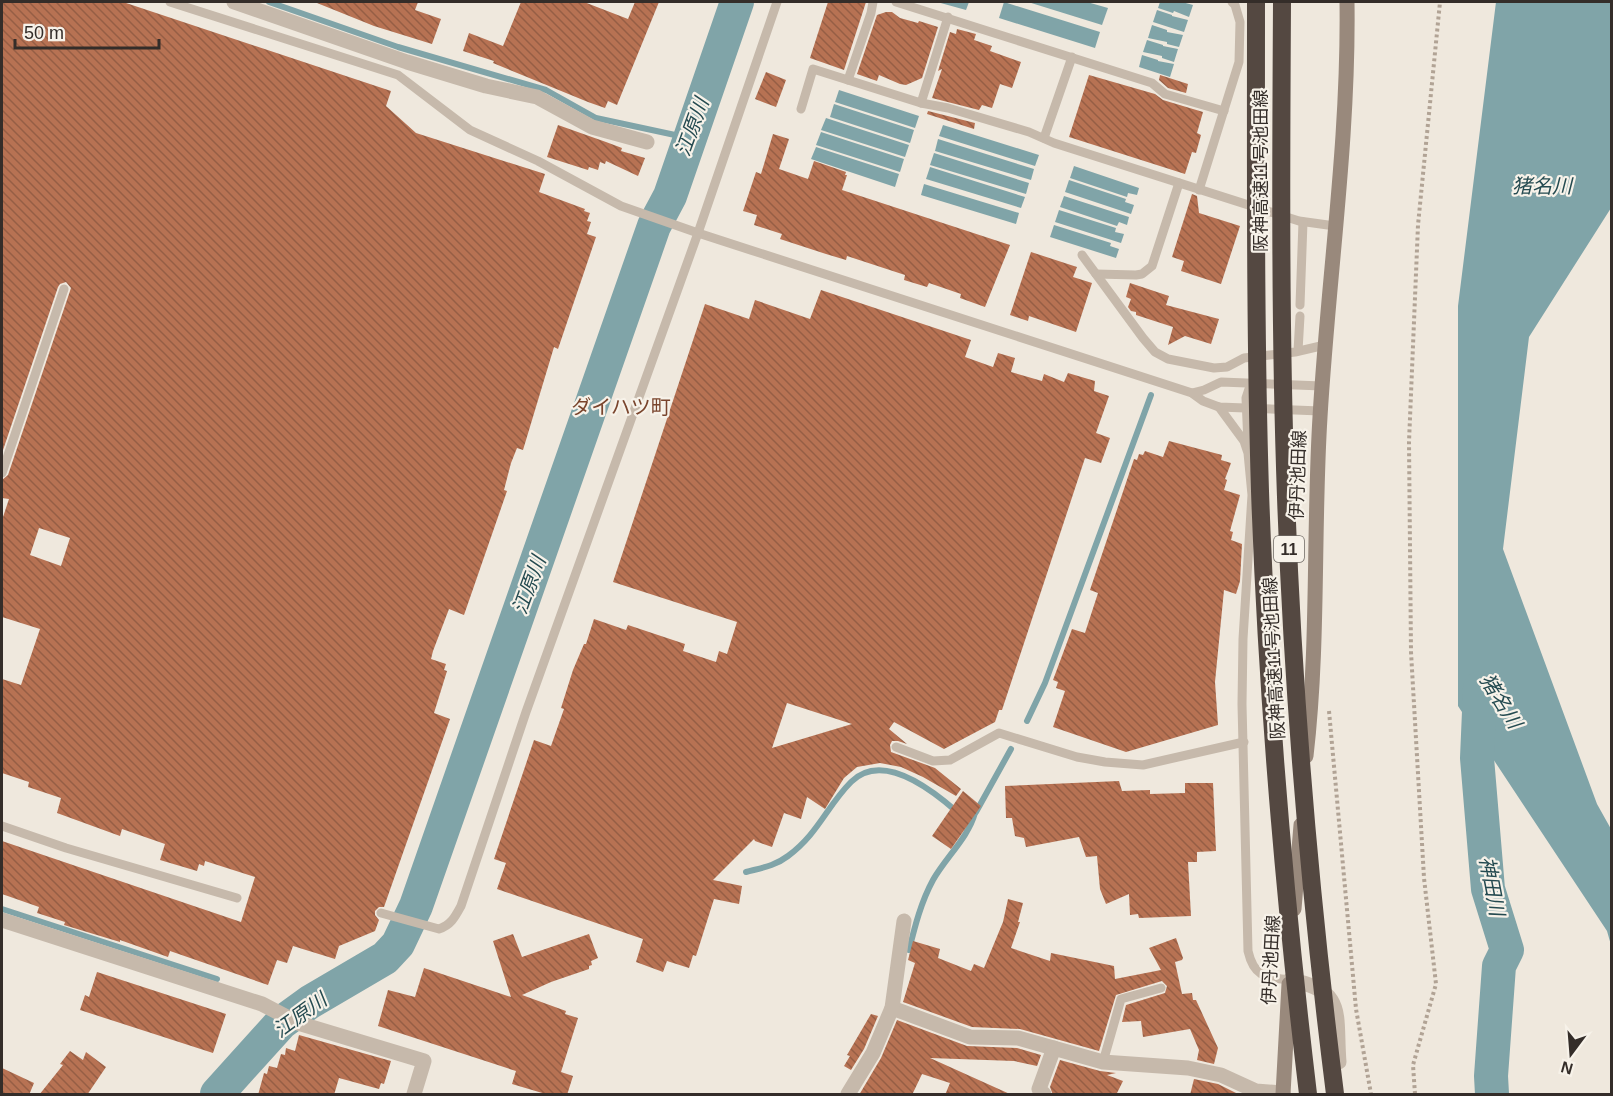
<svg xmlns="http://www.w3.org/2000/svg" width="1613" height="1096" viewBox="0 0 1613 1096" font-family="Arial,'Noto Sans JP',sans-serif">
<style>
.water{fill:#80a4a8}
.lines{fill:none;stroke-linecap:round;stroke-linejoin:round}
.stream{stroke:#80a4a8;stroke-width:6}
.river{stroke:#80a4a8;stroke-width:34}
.building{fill:url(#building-back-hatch);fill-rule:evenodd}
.path{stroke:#b1a395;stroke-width:4;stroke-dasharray:3 3;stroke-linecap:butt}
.service{stroke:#c6b9ab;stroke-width:9}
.minor{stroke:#c6b9ab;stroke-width:15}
.tertiary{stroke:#c6b9ab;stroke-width:15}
.secondary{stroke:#99897c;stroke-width:15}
.motorway-bridge{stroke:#544841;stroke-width:18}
.labels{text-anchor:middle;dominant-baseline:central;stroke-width:4.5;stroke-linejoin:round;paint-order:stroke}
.shield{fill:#f7f2e9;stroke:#6e6863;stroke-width:1.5}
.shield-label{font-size:16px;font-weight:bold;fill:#342d29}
.street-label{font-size:18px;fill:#342d29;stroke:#f7f2e9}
.water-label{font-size:20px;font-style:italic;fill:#244a50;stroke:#f7f2e9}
.neighbourhood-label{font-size:20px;fill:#79442c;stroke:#f7f2e9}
</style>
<defs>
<pattern id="building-back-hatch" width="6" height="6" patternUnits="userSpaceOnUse" patternTransform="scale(1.5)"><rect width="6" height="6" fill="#b77253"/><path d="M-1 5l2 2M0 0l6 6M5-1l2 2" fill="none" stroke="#965e45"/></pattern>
</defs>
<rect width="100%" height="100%" fill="#efe8dd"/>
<!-- water -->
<g class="water">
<path d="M937,2H969L966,10Z"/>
<path d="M1004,2L1100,32L1095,48L999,18Z"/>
<path d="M1028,2H1087L1108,8L1102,25Z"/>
<path d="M1160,2H1182L1193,5L1189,17L1174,11L1173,13L1158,8Z"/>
<path d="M1496,2H1611V208L1529,337L1503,549L1597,804L1611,829V945L1607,931L1458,706V306Z"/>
<path d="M1157,10L1172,15V16L1188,20L1184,32L1153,22Z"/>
<path d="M1152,25L1167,30V32L1183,35L1179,47L1167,44V42L1148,38Z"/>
<path d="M1147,40L1163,45V46L1178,49L1174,62L1162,58V56L1143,52Z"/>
<path d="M1142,55L1158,60V61L1174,64L1170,77L1139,67Z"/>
<path d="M839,90L919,116L915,128L835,102Z"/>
<path d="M834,104L914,130L910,143L830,117Z"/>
<path d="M826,118L909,145L905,157L821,130Z"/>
<path d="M943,125L1039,155L1035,166L939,136Z"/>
<path d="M821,132L904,159L900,172L816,145Z"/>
<path d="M938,139L1034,169L1031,180L935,151Z"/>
<path d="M816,147L899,174L895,187L811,159Z"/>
<path d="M934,153L1029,183L1026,194L930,165Z"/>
<path d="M1074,166L1139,188L1137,195L1128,193L1127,197L1070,178Z"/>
<path d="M930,167L1025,197L1021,208L926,179Z"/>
<path d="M1069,180L1126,199L1125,202L1134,205L1131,214L1065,192Z"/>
<path d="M924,184L1019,213L1016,224L921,195Z"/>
<path d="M1064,196L1129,217L1127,225L1119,222L1117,226L1060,207Z"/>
<path d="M1059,210L1116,228L1115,232L1124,234L1121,243L1055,222Z"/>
<path d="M1054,225L1111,243L1110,246L1119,249L1116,258L1050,237Z"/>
</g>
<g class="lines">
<!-- stream -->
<g class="stream">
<path d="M269,2L398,47L546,90L596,118L689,138"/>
<path d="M1027,721L1045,683L1151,395"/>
<path d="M976,812L1011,749"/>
<path d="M746,872C761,868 775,866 788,856C818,834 827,806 851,782C882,751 932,790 956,811"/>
<path d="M2,909L217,979"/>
<path d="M909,950C915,926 921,902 933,880C946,857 968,838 975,813"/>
<path d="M291,1003L302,1007"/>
</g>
<!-- river -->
<g class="river">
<path d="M1480,688L1477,758L1488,889L1507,950L1499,966L1491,1076L1492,1094"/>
<path d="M217,1094L281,1023L310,1002L385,958L398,944L416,906L654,226L670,196L737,2"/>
</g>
</g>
<!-- building -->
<g class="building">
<path d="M2,2H123L391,91L386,106L416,133L545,174L539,192L585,209L584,211L590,213L587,221L591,222L587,234L596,237L558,349L554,347L523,450L517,448L511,463L504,490L507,491L464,615L449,609L433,651L431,659L446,664L444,670L447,671L434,713L450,719L384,907H379L375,911V915L379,920L375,931L339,946L335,959L293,946L287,963L277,960L268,985L170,951L168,957L120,940V942L64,925L65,922L37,913L39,907L2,894V841L241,922L255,877L205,861L204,866L199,864L197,871L160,860L165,844L122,829L120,836L57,813L61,798L28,787L29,782L2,773V679L21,685L40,629L2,617V520L9,499L2,498V480L8,475L71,288L66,282L60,284L58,287L2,453ZM39,528L70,538L61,566L30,555Z"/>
<path d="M317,2H418L415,10L441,19L432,44L374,26L317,3Z"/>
<path d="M521,2H584L628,19L635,2H659L617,105L608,101L605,108L588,102L493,63L494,61L463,51L469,33L503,46Z"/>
<path d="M828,2H866L844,70L810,58Z"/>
<path d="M886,12H892L900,18L918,23L919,21L938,27L922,78L906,85L900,84L879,75L877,81L857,74L877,15Z"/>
<path d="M957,29L976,34L974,40L992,46L990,51L1021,62L1012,88L1000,84L992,108L982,105L979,110L932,98L942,69L938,71L950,32L956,34Z"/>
<path d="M766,72L786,80L776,107L755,99Z"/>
<path d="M1089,75L1155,94L1163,100L1203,112L1197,133L1201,135L1196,153L1192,152L1185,174L1069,137Z"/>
<path d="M1160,75L1188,84L1186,93L1168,88L1159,80Z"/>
<path d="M928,111L975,123L974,129L927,114Z"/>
<path d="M558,125L606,142L622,148L621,151L645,158L638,176L606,161L605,164L600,162L598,170L589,167L588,170L547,157Z"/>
<path d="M773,134L789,139L779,169L808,179L814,161L846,172L845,175H847L842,190L1010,245L985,307L960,298L961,294L929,283L927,287L904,280L905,275L847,256L846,260L826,254L780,239L782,234L754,225L757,215L743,211L756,172L761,174Z"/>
<path d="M1192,194L1197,196L1199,213L1240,226L1221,284L1181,271L1184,261L1172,257Z"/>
<path d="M1031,252L1077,267L1073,277L1092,283L1076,332L1029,316L1028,321L1010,315Z"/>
<path d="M1130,283L1169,296L1166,305L1219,319L1211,344L1185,336L1168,345L1173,327L1136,315V312L1131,311L1128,307L1131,299L1126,297Z"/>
<path d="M821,290L971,340L965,357L993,367L998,353L1015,358L1011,372L1042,381L1044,374L1064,382L1068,373L1095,381L1094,391L1109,396L1096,433L1110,438L1101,463L1085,458L1002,710H999L995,722L944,749L894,722L889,729L907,744L898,741H892L890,745L891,752L935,768L961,789L956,796L923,777L901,767L880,763L857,767L844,778L825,809L807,797L801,819L784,813L772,847L755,841L754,839L713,880L742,886L739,904L714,899L696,956L693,955L689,968L667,961L663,972L636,962L643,939L497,889L506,863L494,859L534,740L551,746L564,709L561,708L573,670L584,644H586L594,619L626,630L628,625L685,644L683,651L716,662L719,651L727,654L737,622L613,582L705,304L749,319L755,300L810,319ZM787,703L852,724L772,748Z"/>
<path d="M1169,441L1222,455L1221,460L1231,463L1225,479L1227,480L1224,490L1240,495L1230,531L1233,532L1231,540L1242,544L1240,581L1236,594L1224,590L1215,682L1218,725L1126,752L1053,727L1065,691L1056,688L1058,682L1053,680L1072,629L1085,633L1098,593L1090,590L1134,459L1137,460L1139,454L1143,455L1145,451L1163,457Z"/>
<path d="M1119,781L1122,791L1150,790V794L1185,793V783H1213L1216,851L1197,852V862H1188L1191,916L1139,918L1138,914L1130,915L1129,894L1106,904L1100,889L1097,856L1086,857L1079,837L1026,847L1024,838L1015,836L1012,818H1006L1005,786Z"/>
<path d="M963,791L981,806L951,849L932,836Z"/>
<path d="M1008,899L1023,903L1018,922H1020L1011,948L1050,961L1051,953L1114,966L1115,979L1161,970L1149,948L1176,938L1183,958L1182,960L1175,962L1182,994L1192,993L1193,1000H1196L1218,1048L1214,1064L1197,1060L1199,1050L1190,1029L1143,1037L1141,1021L1122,1022L1126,1005L1165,993L1167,986L1162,981L1116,995L1099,1051L1020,1029L972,1027L903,1002L915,963L908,960L913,941L940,949L938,958L971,971L974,964L984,968L1003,922Z"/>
<path d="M513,934L522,957L589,934L598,958L591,961L592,965L589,966V969L551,982L522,995L566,1011L565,1014L578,1018L561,1072L573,1076L567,1095H549L512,1084L516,1071L378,1026L388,990L415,997L424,968L511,997L493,941Z"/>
<path d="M97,972L226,1014L213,1053L80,1010L85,995L89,997Z"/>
<path d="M871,1014L878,1016L864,1049L851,1070L844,1066L850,1056L847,1055Z"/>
<path d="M897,1020L967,1046L1017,1048L1041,1055L1037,1066L1014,1061L930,1058L1012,1095H945L950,1083L922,1074L912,1095H859L881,1058Z"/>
<path d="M299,1035L391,1061L384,1084L381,1083L379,1089L339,1078L334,1095H258L264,1073L267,1074L269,1066L277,1068L281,1054L285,1055L286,1048L295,1051Z"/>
<path d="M70,1051L83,1060L86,1052L106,1067L87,1095H39L63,1065L60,1064Z"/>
<path d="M1060,1060L1100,1071L1116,1073L1107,1075L1123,1081L1116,1095H1053L1050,1087Z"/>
<path d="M2,1068L34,1083L29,1095H2Z"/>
<path d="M1194,1079L1218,1084L1240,1095H1190Z"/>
</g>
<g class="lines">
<!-- path -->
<g class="path">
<path d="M1329,711L1356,1009L1371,1094"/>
<path d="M1415,1094L1413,1065L1436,984L1424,878L1411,652L1409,442L1418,225L1440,2"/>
</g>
<!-- service -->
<g class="service">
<path d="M170,2L398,75L470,130L538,161L621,206L698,233L1192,393L1203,401L1219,407L1320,411"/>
<path d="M896,2L1152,83L1165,94L1224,111"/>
<path d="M848,80L871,13L873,2"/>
<path d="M921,103L948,17"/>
<path d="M801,109L813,69L921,103L948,108L1029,132L1054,143L1299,221L1335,226"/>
<path d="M1044,138L1072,57"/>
<path d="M1199,190L1239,62L1240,22L1235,5L1232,2"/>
<path d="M1082,255L1143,338L1155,352L1168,359L1214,368L1227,367L1244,358L1295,352L1325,345"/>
<path d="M1096,274L1136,275L1142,274L1152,266L1179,183"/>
<path d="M1300,305L1303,222"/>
<path d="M1298,351L1300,316"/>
<path d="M1192,393L1204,390L1221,382L1322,386"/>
<path d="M1219,407L1244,441L1248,453L1252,495L1243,639L1242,704L1248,951C1254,977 1265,977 1290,980"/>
<path d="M1248,444L1246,398L1251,383"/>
<path d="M2,473L64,289"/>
<path d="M896,747L933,761L950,760L999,733L1077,757L1105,762L1143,765L1244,742"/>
<path d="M2,826L66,848L237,898"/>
<path d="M381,913L439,929C451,925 455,917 461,906L526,712L698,233L777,2"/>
<path d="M1103,1062L1121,999L1161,988"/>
</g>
<!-- minor -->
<g class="minor">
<path d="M234,2L407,62L486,86L537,97L592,127L647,142"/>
<path d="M2,920L262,1004L298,1023L424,1061L414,1094"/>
<path d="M892,1008L970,1037L1018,1038L1103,1062L1188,1068L1221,1075L1256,1091L1283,1093"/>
<path d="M848,1094L873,1053L892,1008L904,921"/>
<path d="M1044,1094L1039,1089L1054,1048"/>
</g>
<!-- tertiary -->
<path class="tertiary" d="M1290,980C1347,990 1335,1015 1339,1062"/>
<!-- secondary -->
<g class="secondary">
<path d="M1306,756C1319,644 1313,530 1320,417C1328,279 1349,140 1347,2"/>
<path d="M1294,909L1301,825"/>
<path d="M1283,1094L1289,984"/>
</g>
<!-- motorway-bridge -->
<g class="motorway-bridge">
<path d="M1256,2C1256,165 1255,328 1260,491C1267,693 1284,894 1308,1094"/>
<path d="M1282,2C1281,167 1280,332 1286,497C1293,697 1310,896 1335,1094"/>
</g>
</g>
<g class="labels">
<!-- shield labels -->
<rect class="shield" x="1274" y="536" width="30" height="26" rx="4.5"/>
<g class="shield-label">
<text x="1289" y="549">11</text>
</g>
<!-- street labels -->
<g class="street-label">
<text transform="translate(1261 171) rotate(-90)">阪神高速11号池田線</text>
<text transform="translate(1298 475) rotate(-88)">伊丹池田線</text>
<text transform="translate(1274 658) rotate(-93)">阪神高速11号池田線</text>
<text transform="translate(1271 960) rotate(-87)">伊丹池田線</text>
</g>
<!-- water labels -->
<g class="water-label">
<text transform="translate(692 127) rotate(-70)">江原川</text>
<text x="1542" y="186">猪名川</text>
<text transform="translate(529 585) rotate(-70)">江原川</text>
<text transform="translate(1501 701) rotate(58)">猪名川</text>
<text transform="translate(1492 886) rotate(79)">神田川</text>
<text transform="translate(300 1015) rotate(-36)">江原川</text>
</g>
<!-- neighbourhood labels -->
<g class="neighbourhood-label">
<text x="621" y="407">ダイハツ町</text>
</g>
</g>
<!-- border -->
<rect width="1613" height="1096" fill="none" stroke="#342d29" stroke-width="6"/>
<!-- north arrow -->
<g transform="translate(1571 1054) rotate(196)" stroke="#f7f2e9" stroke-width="4.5" paint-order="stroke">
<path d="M0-4.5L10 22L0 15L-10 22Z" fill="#342d29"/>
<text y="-9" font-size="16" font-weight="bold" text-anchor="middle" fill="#342d29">N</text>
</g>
<!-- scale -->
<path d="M15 39v9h144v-9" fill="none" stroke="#342d29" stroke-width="3"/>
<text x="24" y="39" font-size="18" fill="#342d29" stroke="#f7f2e9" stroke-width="4.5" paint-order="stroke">50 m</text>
</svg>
